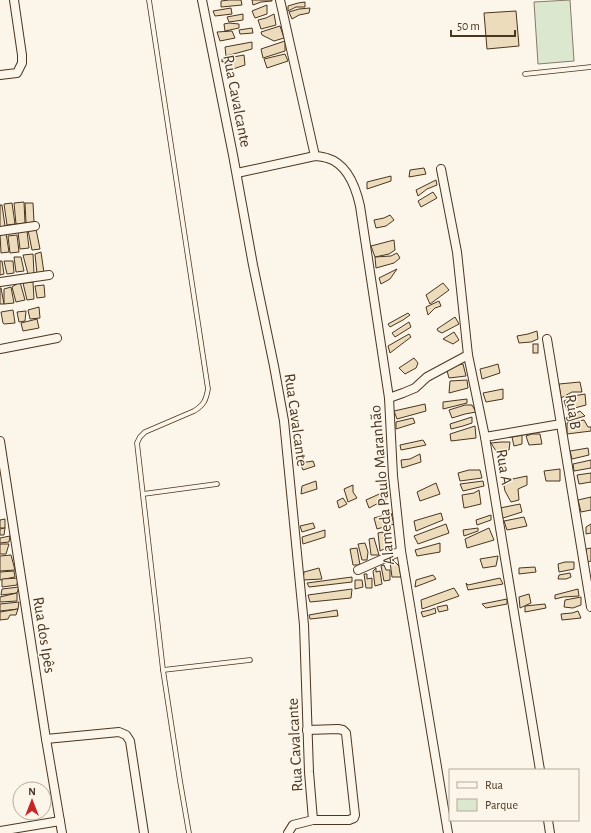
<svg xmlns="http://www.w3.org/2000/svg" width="591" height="833" viewBox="0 0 591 833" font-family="'Alegreya Sans',sans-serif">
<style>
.green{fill:#dce7d0;stroke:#887966}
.building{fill:#ecdcbc;stroke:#4a3520}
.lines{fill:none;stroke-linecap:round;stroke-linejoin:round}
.lane-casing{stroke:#4a3520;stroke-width:5.5}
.street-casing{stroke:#4a3520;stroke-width:10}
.lane{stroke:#fbf6e9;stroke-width:4}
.street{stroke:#fbf6e9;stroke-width:8}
.labels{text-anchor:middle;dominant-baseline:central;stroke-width:3;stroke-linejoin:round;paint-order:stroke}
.street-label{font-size:16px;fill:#4a3520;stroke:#fbf6e9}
</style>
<rect width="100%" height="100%" fill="#fbf6e9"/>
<!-- green -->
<path class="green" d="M570,0L574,61L538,64L534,2Z"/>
<!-- building -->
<g class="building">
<path d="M229,0H241L242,5L221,7V1Z"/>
<path d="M252,0H272V1L261,2L253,5Z"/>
<path d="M305,2V7H296L288,11V6L298,3Z"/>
<path d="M267,5V14L255,18L252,11Z"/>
<path d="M231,8L232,14L215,16L213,11Z"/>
<path d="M310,8L309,13L299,15L292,19L289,12L299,9Z"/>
<path d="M516,11L519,46L487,49L484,13Z"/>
<path d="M243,14V20L229,22L227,17Z"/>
<path d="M274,14L276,25L261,29L258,20L266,18Z"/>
<path d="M229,23L239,24V28L225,31L224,24Z"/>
<path d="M280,26L284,38L274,41L262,35L261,32Z"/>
<path d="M252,28L253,33L240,34L239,30Z"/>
<path d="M232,31L235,38L220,41L217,32Z"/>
<path d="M285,41V51L263,58L261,49Z"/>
<path d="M252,42V49L226,56L225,47Z"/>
<path d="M285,54L288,61L267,68L264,59Z"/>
<path d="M244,55L245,65L230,70L227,61L222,62V59Z"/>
<path d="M424,168L426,174L409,177L410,170Z"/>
<path d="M391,176V181L367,189V182Z"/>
<path d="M436,180L437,185L427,189L418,196L416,190Z"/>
<path d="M433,192L437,198L421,207L418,201Z"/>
<path d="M24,202L25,223L16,224L14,203Z"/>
<path d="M12,203L15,224L7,225L4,204Z"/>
<path d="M25,203H33L34,222L26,223Z"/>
<path d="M0,205H2L5,226L0,227Z"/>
<path d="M390,215L394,220L386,226L376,228L374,220L384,218Z"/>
<path d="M36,229L40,249L32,250L28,230Z"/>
<path d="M27,231L29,248L20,249L18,232Z"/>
<path d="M6,233L9,252L1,253L0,234Z"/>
<path d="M17,235L19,252L10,253L8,236Z"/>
<path d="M394,240L395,250L389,254L375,257L371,246Z"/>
<path d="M41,252L44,273L37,274L35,254Z"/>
<path d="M397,253L400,258L394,263L376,268L375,257L391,256Z"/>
<path d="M33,254L34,274H28L23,255Z"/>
<path d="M14,257H21L24,271L16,272Z"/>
<path d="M0,261H2L4,274L0,275Z"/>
<path d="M4,261H13L14,273L7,274Z"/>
<path d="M397,269L390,279L381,284L379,278Z"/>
<path d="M20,282L25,300L16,302L12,287Z"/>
<path d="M33,282L34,299L27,300L23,283Z"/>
<path d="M443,283L449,290L430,304L426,295Z"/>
<path d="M44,285L45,297L37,298L35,286Z"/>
<path d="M11,287L14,303L4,304V289Z"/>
<path d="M0,288H1L4,304H0Z"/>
<path d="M439,301L441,306L435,308L428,315L426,307Z"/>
<path d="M39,307L40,318L30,319L28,310Z"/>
<path d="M13,310L15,323L4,324L3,323L1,312Z"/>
<path d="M26,311L25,321L19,322L17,312Z"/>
<path d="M408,313L410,315L403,320L390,327L388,324Z"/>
<path d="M455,317L459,324L442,333L438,331L437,329Z"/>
<path d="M37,319L39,328L23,331L21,323Z"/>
<path d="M409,322L411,327L395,337L392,333Z"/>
<path d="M537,331L538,339L531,342L519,343L517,336L528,334Z"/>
<path d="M454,332L459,340L453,344L443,339Z"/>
<path d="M409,334L411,337L390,353L388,346Z"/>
<rect x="533" y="344" width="5" height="9"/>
<path d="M414,358L418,363L416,368L405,374L399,368Z"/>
<path d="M463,364L466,376L449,378L446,367Z"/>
<path d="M498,364L500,373L482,379L480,369L488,367Z"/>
<path d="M467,380L468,388L449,393L450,381Z"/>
<path d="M580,382L582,392H572L561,398L559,384Z"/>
<path d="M503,389V399L486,402L483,393Z"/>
<path d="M585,394L586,405L567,410L564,401L573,396Z"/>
<path d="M467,399V403L443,409V402Z"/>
<path d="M425,404L426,411L397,419L394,411Z"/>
<path d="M465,405H472L476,412L465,414L452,418L449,410Z"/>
<path d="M580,411L585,416L568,421L566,418Z"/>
<path d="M472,417V423L463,426L451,429L450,424Z"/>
<path d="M413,418L415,423L396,429V422Z"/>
<path d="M584,420L588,427H591V431L567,434V423Z"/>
<path d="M475,426L476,438L451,441L450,434Z"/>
<path d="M532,434H540L542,444L529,445L526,436Z"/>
<path d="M522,435V444L514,446L512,437Z"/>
<path d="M423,440L426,445L401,450L400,445Z"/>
<path d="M501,442H510L509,450L496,451L491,443Z"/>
<path d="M588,448L589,455L572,459L570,451Z"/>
<path d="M420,454L421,462L402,468L401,460L410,459Z"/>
<path d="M591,460V468L574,471L573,464Z"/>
<path d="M313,461L315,466L303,470L300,463Z"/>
<path d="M560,469V481H546L544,471Z"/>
<path d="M469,470H480L482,478L460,481L458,473Z"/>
<path d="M591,473V482L579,484L577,475Z"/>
<path d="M527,476V485L518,489L519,500L511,502L505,491L503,481Z"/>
<path d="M316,481L317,489L301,494L302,486Z"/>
<path d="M483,481L484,486L463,491L460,484Z"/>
<path d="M436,483L440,494L420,501L417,492Z"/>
<path d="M353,485V492L357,498L348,502L344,489Z"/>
<path d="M479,490L481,504L464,508L462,495L474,493Z"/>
<path d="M386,491L388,498L369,508L366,500Z"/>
<path d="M591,497V510L581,512L578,500Z"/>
<path d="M343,498L347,504L339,508L337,501Z"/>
<path d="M520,504L522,512L503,518L500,508Z"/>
<path d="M391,513L394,524L377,529L374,518Z"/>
<path d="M441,513L443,520L416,531L414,521Z"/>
<path d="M491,515V520L477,525L476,520Z"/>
<path d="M524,517L527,526L507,530L504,521Z"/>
<path d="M5,519V528H0V520Z"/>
<path d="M313,523L315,528L302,532L300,526Z"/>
<path d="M446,524L449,533L418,544L414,536Z"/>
<path d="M591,524V533L586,534V527Z"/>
<path d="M5,528L4,535H0V529Z"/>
<path d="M478,528V531L464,536L463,530Z"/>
<path d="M489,528L494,540L467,548L465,539Z"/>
<path d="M325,530V537L303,544L302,537Z"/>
<path d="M383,532L386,548L380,551L378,533Z"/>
<path d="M10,536L9,542L0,543V538Z"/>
<path d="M374,538L379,555H371L369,539Z"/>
<path d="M365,543L368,552L367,560H362L358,544Z"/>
<path d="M440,543V552L417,556L415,550Z"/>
<path d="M0,544H9L6,554H0Z"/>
<path d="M357,548L360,565H353L350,549Z"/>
<path d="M591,548V561L587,562L586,549Z"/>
<path d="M11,555L15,570L0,571V556Z"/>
<path d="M498,556L496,566L483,568L480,559Z"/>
<path d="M393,560L399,566L401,577H392L390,562Z"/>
<path d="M565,562H574V569L559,572L558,564Z"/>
<path d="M384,565L386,570H390V580L384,581L381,566Z"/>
<path d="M535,567L536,572L519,574V568Z"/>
<path d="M319,568L322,579L303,580L304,572Z"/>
<path d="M376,568V572L380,571L382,584L375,586L373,571Z"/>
<path d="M14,571L15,577L0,580V572Z"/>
<path d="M570,573L571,577L566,579H558L559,575Z"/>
<path d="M364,574H367V579L372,578V588H366Z"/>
<path d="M433,575L436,579L415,587L416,580Z"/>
<path d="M352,577V582L309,587L307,583Z"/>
<path d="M18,578L17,585L2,587V579Z"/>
<path d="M500,578L503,584L468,590L466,583L468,585Z"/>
<path d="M355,580H362L363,587L355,589Z"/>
<path d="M19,587L17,593L1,595L2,589Z"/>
<path d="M454,588L459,596L422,609L421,600Z"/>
<path d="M352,589L351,598L310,602L308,595Z"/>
<path d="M578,589L579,596L563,597L555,599V595Z"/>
<path d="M17,593V601L0,602V597Z"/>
<path d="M529,594L531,603L520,608L519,597Z"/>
<path d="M581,597V605L573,608L564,607L565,600Z"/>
<path d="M507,599V604L486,608L482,604Z"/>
<path d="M19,602L18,609L0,611V604Z"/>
<path d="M545,604L546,608L525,612V606Z"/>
<path d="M447,605L448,610L439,612L437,607Z"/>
<path d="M435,608L436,613L423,617L421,612L430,610Z"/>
<path d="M18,609L16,615H10L8,619L0,620V612Z"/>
<path d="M337,610L338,616L310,619L309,615Z"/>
<path d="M578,611L581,618L562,620L561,614L572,613Z"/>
</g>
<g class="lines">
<defs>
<g id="lane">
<path d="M149,0L208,389C206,400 204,405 194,411L145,432L140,437L137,443L163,670L180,781L189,833"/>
<path d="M525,74L591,67"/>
<path d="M143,494L217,484"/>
<path d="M163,670L250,660"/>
</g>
<g id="street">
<path d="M202,0L233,155L253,265L274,366L284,421L304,625L309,772L313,820L293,825L288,833"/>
<path d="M280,0L315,156"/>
<path d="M0,75L17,73L22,63V55L14,0"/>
<path d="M441,169L457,252L468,355L485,437L540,770"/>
<path d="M237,173L315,156C319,156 323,157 327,158C348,164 356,188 360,206L389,398L393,476L401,551L448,833"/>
<path d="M0,231L35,226"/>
<path d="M0,282L49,275"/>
<path d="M547,339L591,607"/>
<path d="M0,349L57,338"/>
<path d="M389,398L403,393L415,388L427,377L468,355"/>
<path d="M485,437L561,424"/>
<path d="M0,441L46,739L62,833"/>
<path d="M358,570L401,551"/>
<path d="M307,730L338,729L343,730L346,733L355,815L354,818L349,820H313"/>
<path d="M46,739L119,732L126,735L130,741L144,833"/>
<path d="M548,820L550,833"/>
<path d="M0,831L60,821"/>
</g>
</defs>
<!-- lane casing -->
<use href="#lane" class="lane-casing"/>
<!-- street casing -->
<use href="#street" class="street-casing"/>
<!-- lane -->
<use href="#lane" class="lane"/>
<!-- street -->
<use href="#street" class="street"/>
</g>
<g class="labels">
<!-- street labels -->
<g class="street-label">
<text transform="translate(237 101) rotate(79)">Rua Cavalcante</text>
<text transform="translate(573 412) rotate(81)">Rua B</text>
<text transform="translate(296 420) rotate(82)">Rua Cavalcante</text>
<text transform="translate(504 467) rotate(81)">Rua A</text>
<text transform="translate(382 485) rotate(-95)">Alameda Paulo Maranhão</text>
<text transform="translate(44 635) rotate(81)">Rua dos Ipês</text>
<text transform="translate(295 745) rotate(-93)">Rua Cavalcante</text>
</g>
</g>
<!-- legend -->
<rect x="449" y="769" width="130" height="52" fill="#fbf6e9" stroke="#b4a999"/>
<rect x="457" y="782" width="20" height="6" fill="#fbf6e9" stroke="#b4a999"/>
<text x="485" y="789" font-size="12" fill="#4a3520">Rua</text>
<rect x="457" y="799" width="20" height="12" fill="#dce7d0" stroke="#b4a999"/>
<text x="485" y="809" font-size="12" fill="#4a3520">Parque</text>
<!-- north arrow -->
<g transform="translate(32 801)"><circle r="19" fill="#fbf6e9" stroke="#b4a999"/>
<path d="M0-3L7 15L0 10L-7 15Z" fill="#c62828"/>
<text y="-6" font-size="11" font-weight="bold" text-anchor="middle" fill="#4a3520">N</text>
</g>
<!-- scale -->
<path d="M451 30v6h64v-6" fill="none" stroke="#4a3520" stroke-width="2"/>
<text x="457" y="30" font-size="12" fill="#4a3520" stroke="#fbf6e9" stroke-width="3" paint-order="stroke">50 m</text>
</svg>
